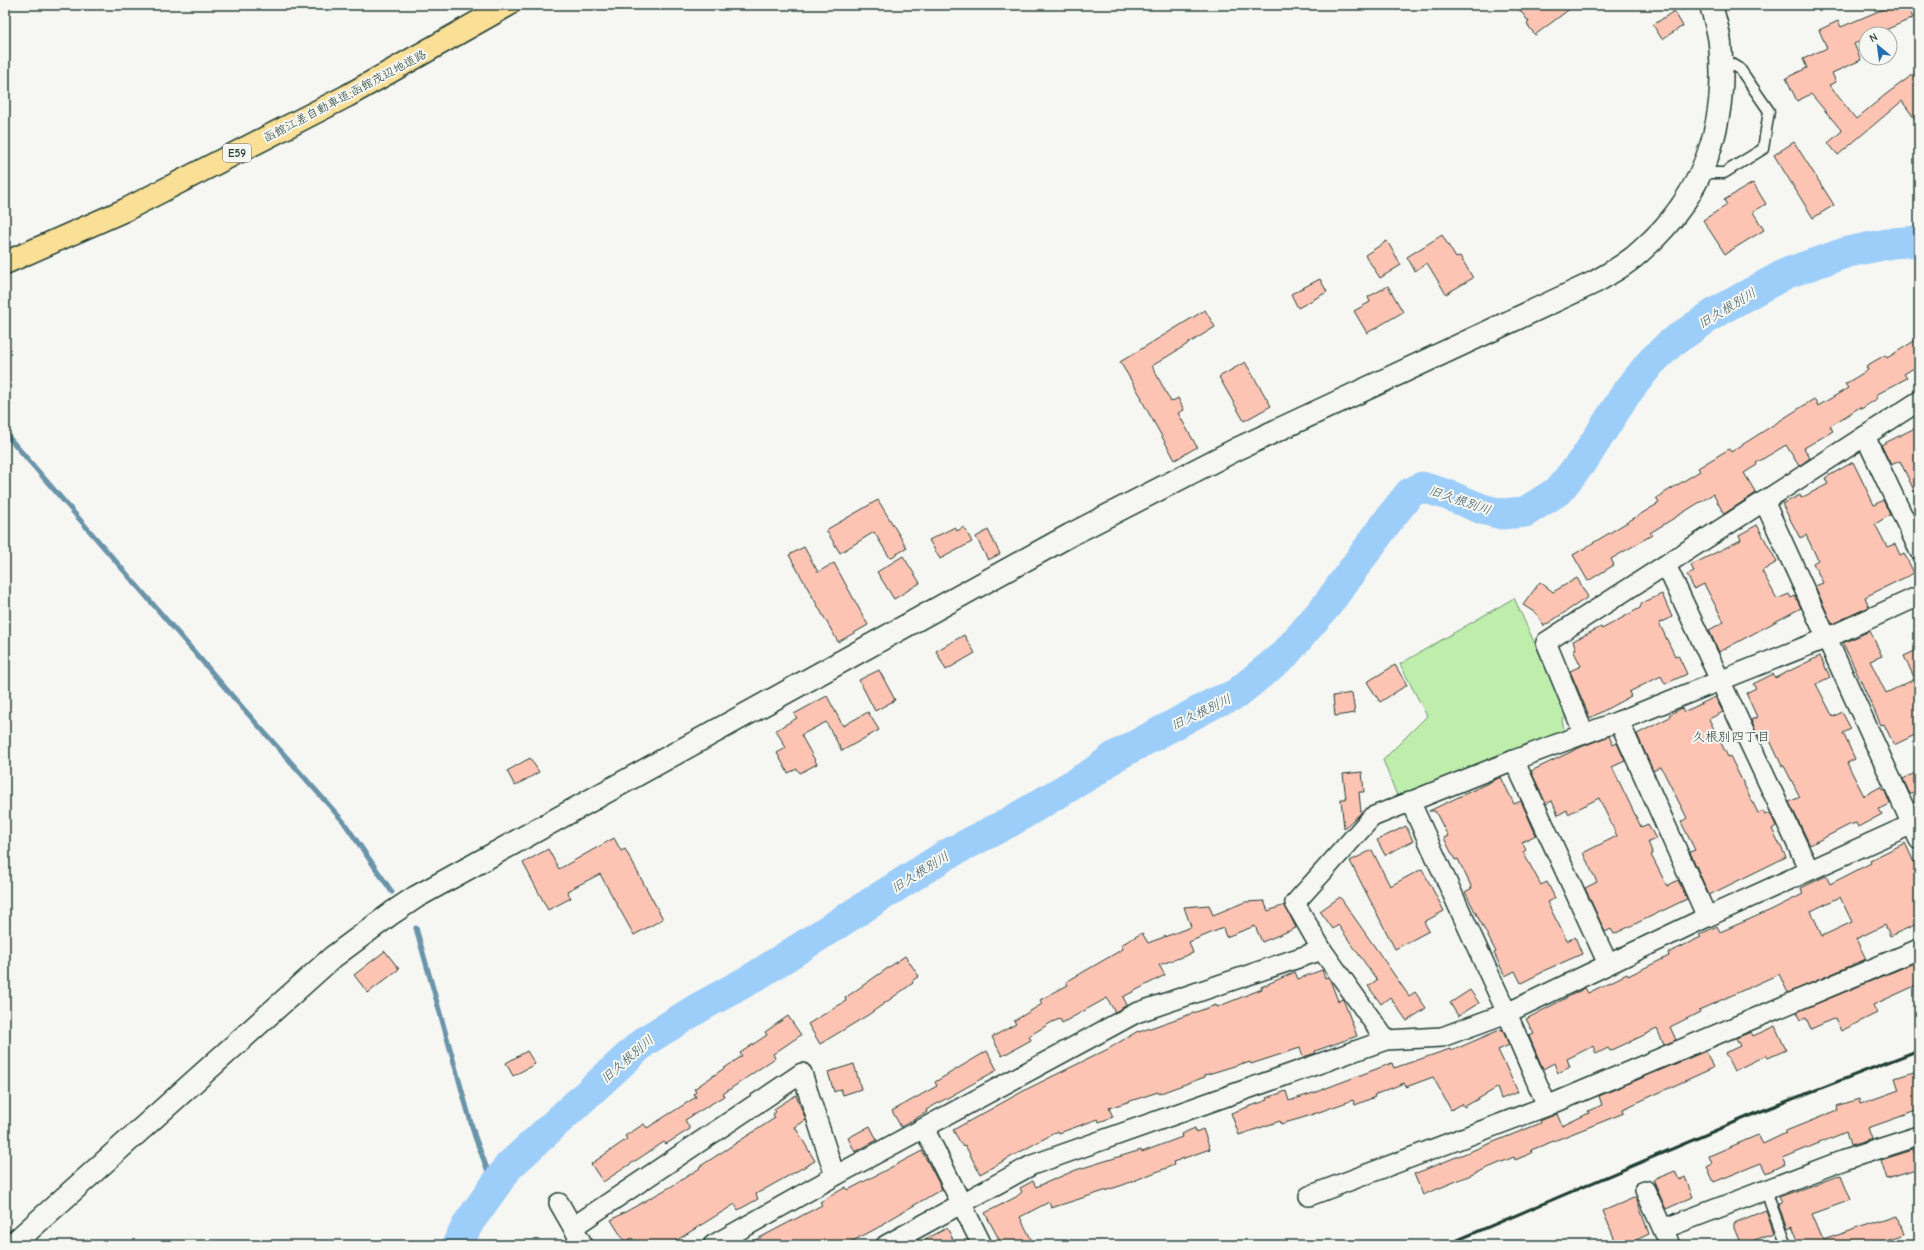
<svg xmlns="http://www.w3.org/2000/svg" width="1924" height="1250" viewBox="0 0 1924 1250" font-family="'Comic Neue','Klee One',sans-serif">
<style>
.green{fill:#beedac;stroke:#6e9570}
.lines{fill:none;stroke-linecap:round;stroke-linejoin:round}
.stream{stroke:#6a94aa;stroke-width:5}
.river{stroke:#9ccef9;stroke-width:31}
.building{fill:#fdc4b3;stroke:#1f3d34;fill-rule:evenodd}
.service-casing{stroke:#1f3d34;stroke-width:13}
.minor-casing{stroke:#1f3d34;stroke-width:22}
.tertiary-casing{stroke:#1f3d34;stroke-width:25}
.motorway-casing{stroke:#1f3d34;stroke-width:25}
.service{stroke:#f6f6f2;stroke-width:10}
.minor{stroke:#f6f6f2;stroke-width:19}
.tertiary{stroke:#f6f6f2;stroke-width:22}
.motorway{stroke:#fadf96;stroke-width:22}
.rail{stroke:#1f3d34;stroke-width:3}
.labels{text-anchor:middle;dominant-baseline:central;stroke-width:4;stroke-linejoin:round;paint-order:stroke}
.shield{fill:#f6f6f2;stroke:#60746d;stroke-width:1}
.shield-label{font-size:11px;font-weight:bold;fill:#1f3d34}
.street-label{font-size:12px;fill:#1f3d34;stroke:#f6f6f2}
.water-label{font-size:13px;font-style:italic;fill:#385a5b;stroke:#f6f6f2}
.neighbourhood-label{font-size:13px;fill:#1f3d34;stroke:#f6f6f2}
</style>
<rect width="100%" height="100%" fill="#f6f6f2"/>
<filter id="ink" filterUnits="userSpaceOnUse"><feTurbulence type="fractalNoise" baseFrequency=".025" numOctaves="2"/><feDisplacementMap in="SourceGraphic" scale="8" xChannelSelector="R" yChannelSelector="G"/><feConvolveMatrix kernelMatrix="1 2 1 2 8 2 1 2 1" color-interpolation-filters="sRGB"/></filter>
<g filter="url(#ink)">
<!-- green -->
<path class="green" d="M1514,598L1568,716L1562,719L1564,731L1397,796L1383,760L1427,716L1400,664Z"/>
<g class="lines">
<!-- stream -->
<g class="stream">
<path d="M5,433L234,698L343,821L392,892"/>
<path d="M416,928L475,1137L494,1187"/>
</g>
<!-- river -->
<path class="river" d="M457,1245L469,1222L509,1166L645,1041L700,1007L751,979L946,855L1008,823L1094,772L1114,757L1216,702L1235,695L1285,654L1327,605L1390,518L1410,493L1422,487L1448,495L1482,509L1502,514L1525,512L1558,491L1585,458L1625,395L1651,362L1671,343L1718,311L1787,273L1848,252L1892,243L1919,241"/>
</g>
<!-- building -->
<g class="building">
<path d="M1516,5H1575L1535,35L1527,24L1529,22Z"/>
<path d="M1893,5H1907L1913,18L1876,34H1866V38L1854,44L1861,60L1832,73L1836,82L1829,85L1856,119L1885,95L1919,70V125L1902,101L1838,155L1828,143L1842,131L1811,94L1797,101L1786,78L1807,68L1803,59L1827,48L1819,30L1838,21L1841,27Z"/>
<path d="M1674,11L1683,26L1662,39L1653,25Z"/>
<path d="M1794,142L1834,205L1813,218L1774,155Z"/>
<path d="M1753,183L1766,204L1753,212L1764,230L1725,254L1703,220L1727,205L1724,200Z"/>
<path d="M1442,235L1456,258L1460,256L1473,278L1446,294L1427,263L1415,271L1407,257Z"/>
<path d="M1387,241L1401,265L1380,278L1365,255Z"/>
<path d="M1320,279L1327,292L1298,308L1291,294Z"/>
<path d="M1388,286L1403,312L1367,333L1354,311L1370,302L1368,297Z"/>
<path d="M1205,310L1215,327L1152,366L1171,402L1178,398L1184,410L1178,413L1197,447L1175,460L1141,399L1142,398L1120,362Z"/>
<path d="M1919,338V365L1904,374L1907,378L1876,395L1878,398L1861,409L1860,407L1830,426L1833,431L1804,448L1810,458L1799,466L1786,445L1756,463L1757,465L1744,473L1756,493L1724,514L1713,494L1650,533L1652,535L1611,559L1614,565L1588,581L1573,555L1659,503L1656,498L1700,471L1698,468L1729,449L1731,452L1814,399L1818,406L1848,388L1845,384L1868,370L1866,366L1885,355L1887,358Z"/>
<path d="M1245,362L1271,406L1244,421L1219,377Z"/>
<path d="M1919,426V501L1900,461L1891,465L1881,445Z"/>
<path d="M1853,462L1874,505L1883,500L1890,515L1875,524L1887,547L1895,544L1900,555L1904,553L1914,573L1865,597L1869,607L1832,624L1815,586L1823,583L1813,563L1818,560L1806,535L1800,538L1782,504L1800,495L1801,498L1828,484L1825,478Z"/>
<path d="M878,500L907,548L890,558L874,532L840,553L826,530Z"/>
<path d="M1757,525L1777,562L1762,571L1777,599L1789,594L1791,598L1795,596L1801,608L1719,652L1709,630L1724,622L1704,584L1694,589L1687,575L1694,572L1691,565L1741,540L1739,535Z"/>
<path d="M955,527L957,531L964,527L972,542L940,559L929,540Z"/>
<path d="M988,530L1000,554L988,560L976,537Z"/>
<path d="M804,547L818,572L834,563L868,625L838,642L789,555Z"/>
<path d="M903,556L920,583L894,599L877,572Z"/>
<path d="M1577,578L1588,597L1544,626L1537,614L1523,605L1540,582L1553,592Z"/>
<path d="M1662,594L1672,617L1659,623L1675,656L1678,655L1687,674L1665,684L1661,676L1629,692L1631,696L1590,718L1570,671L1581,666L1573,650L1576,649L1573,641L1601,627L1602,629L1640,608L1642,603Z"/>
<path d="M1870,631L1882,656L1870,661L1886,693L1915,679L1904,656L1919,649V733L1894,745L1884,724L1881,725L1843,643Z"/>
<path d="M964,635L975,653L946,670L936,651Z"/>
<path d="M1820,656L1830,677L1816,684L1833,717L1842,712L1851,729L1843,733L1855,759L1847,763L1864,796L1880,787L1882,790L1884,789L1890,804L1879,809L1882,814L1858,827L1856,823L1849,825L1810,845L1789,802L1800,797L1784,766H1782L1766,732L1758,736L1751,720L1757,717L1746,693L1756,688L1753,684L1773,674L1775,678Z"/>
<path d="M1395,665L1407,685L1380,702L1367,682Z"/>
<path d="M879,670L895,700L875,711L859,680Z"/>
<path d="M1352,693L1355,713L1335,716L1333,696Z"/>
<path d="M827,696L843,726L868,712L879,730L842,751L826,722L801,735L817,764L800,773L797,769L788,773L777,753L786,748L776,730L797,718L794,714Z"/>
<path d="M1715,697L1723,712L1709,719L1728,757L1730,756L1758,813L1763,811L1765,815L1770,813L1776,826L1772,829L1786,857L1709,895L1690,852L1695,850L1681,822L1687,818L1661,767L1653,771L1637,734L1670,717L1669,715L1682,708L1684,712Z"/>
<path d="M1609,736L1613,745L1617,743L1625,761L1612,767L1641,827L1648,824L1656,839L1648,842L1653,854L1651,855L1667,886L1678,880L1687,899L1614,934L1611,929L1605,932L1585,888L1597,882L1583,853L1617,836L1599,798L1568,814L1567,810L1558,815L1552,801L1546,804L1531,771L1581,747Z"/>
<path d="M530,758L539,772L515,786L507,771Z"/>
<path d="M1919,771V789L1910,794L1903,779Z"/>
<path d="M1362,772L1364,792H1359L1361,813L1344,828L1341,799H1346L1343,774Z"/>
<path d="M1501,777L1514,804L1521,801L1536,835L1522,842L1526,850L1523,852L1541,885L1547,882L1555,898L1547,902L1567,941L1575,937L1582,954L1543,971V972L1521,983L1515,971L1505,976L1494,953L1496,952L1465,892L1472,888L1458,859L1455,860L1444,838L1448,836L1435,811H1429Z"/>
<path d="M1406,826L1413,841L1385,855L1377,840Z"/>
<path d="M614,838L621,851L625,849L663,919L634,935L600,874L567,891L571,898L548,910L523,863L548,849L559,869Z"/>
<path d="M1905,843L1919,873V923L1890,936L1885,925L1856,939L1866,959L1788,993L1779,974L1699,1010L1700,1012L1670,1027L1676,1040L1664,1045L1657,1029L1610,1051L1608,1048L1596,1054L1593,1046L1567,1059L1570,1067L1558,1073L1554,1063L1543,1069L1529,1036L1534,1034L1526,1019L1585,988L1588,993L1627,974L1628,976L1669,956L1668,953L1701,937L1699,935L1717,926L1720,932L1771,910L1803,894L1801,888L1826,876L1830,884L1871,863L1870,860ZM1840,897L1852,922L1822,936L1811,911Z"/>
<path d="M1372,850L1390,886L1422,869L1444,911L1424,922L1429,931L1395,949L1350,861Z"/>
<path d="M1340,897L1409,996L1415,992L1426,1008L1407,1021L1390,997L1381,1004L1368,986L1377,980L1338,925L1333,929L1320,911Z"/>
<path d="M1264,901L1268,911L1285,905L1296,928L1262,942L1255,926L1226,937L1223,928L1189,942L1193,953L1159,965L1165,975L1123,997L1127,1005L1115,1012L1107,998L1062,1023L1060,1019L1052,1022L1029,1036L1031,1040L1002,1056L992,1037L1016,1024L1014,1021L1042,1004L1040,1000L1068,985L1066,982L1123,949L1121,945L1142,933L1148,943L1191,927L1184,907L1209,905L1213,915L1245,902Z"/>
<path d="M385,951L399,969L368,993L354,975Z"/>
<path d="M905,956L919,976L912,981L913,983L868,1015L820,1044L808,1024L846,1001L845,998Z"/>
<path d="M1919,961V984L1873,1005L1877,1013L1841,1031L1835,1018L1811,1029L1806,1018L1801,1020L1797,1012Z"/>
<path d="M1322,970L1325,978L1328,977L1330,980L1338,1001L1343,999L1357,1036L1315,1051L1316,1053L1303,1057L1300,1048L1251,1064L1250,1062L1244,1064V1063L1205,1075V1077L1166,1091L1159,1094L1158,1092L1109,1108L1113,1117L1099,1122L1098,1119L1059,1133L1058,1131L980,1174L965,1145L963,1147L953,1130L1029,1088L1108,1049L1138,1031L1139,1032L1216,1005L1217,1007L1262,989L1261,987L1295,972L1298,979Z"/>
<path d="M1470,990L1479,1003L1458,1016L1450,1003Z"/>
<path d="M788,1016L801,1035L773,1054L775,1058L723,1094L724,1096L685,1120L690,1129L666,1144L664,1142L603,1182L591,1164L627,1139L625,1136L644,1124L647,1128L696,1097L694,1094L696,1092L694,1089L742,1056L740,1053L767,1035L765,1032Z"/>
<path d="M1775,1026L1786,1050L1768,1058L1766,1055L1734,1071L1725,1053L1740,1046L1736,1038L1751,1032L1753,1036Z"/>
<path d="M1502,1029L1509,1045L1498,1050L1518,1092L1501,1099L1497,1088L1464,1107L1462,1104L1451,1110L1433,1077L1406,1087L1404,1083L1374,1095L1375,1097L1355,1105L1353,1100L1302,1118L1281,1124L1280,1121L1239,1135L1231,1113L1268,1100L1267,1098L1286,1091L1289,1101L1316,1092L1392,1063L1394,1068L1450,1049L1451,1051Z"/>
<path d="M527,1051L535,1064L513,1076L506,1063Z"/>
<path d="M987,1051L997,1070L926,1110L927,1112L901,1127L892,1111L937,1086L935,1082Z"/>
<path d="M1706,1051L1713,1068L1623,1109L1624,1113L1531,1150L1532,1153L1515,1160L1514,1157L1423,1195L1414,1174L1541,1123L1540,1121L1557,1114L1562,1126L1589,1113L1588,1111L1602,1105L1599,1096Z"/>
<path d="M854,1064L861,1089L843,1095L841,1089L834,1092L828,1072Z"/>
<path d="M1917,1071L1919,1078V1110L1868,1128L1872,1139L1850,1146L1846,1132L1783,1158L1785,1164L1766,1173L1761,1163L1714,1182L1707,1167L1712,1164L1709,1156L1758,1135L1763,1144L1786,1133V1131L1838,1110L1837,1106L1859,1099L1860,1104L1899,1090L1895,1078Z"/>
<path d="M796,1095L806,1120L795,1127L815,1161L756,1194L758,1199L738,1210L735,1204L669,1245H636L632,1238L625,1242L611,1220L672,1186L700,1168L699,1167L775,1118L773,1114L776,1112L774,1109Z"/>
<path d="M870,1126L877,1140L855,1152L848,1138Z"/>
<path d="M1195,1128L1196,1132L1203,1129L1210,1149L1173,1162L1174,1165L1123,1185L1051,1208L1049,1202L1020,1217L1034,1245H1002L985,1213L1016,1197L1022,1192L1020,1188L1033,1181L1036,1187L1076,1170L1141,1150L1142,1152L1182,1137L1181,1134Z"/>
<path d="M1913,1150L1919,1169L1887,1179L1881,1160Z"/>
<path d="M922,1151L942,1189L882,1224L883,1225L845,1245H746L822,1205L820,1202L846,1187L848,1190Z"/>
<path d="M1675,1171L1679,1180L1685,1177L1693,1197L1666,1209L1653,1180Z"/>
<path d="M1841,1175L1851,1200L1812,1214L1823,1240L1898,1215L1904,1234L1869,1245H1799L1791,1226L1787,1228L1778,1204L1782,1203L1779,1197Z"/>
<path d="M1636,1197L1649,1234L1634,1241L1636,1245H1617L1603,1211Z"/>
<path d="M1766,1210L1774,1233L1741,1245L1734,1228V1223Z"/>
<path d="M947,1228L956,1245H915Z"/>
</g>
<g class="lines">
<defs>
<g id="service">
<path d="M1701,173H1724L1763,149L1769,111L1740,69L1721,58"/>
<path d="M1766,1191L1786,1245"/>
</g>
<g id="minor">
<path d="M1865,436L1919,550"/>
<path d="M1764,501L1919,840"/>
<path d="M1666,565L1809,870"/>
<path d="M1619,721L1707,917"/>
<path d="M1584,734L1546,642L1919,401"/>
<path d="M1514,760L1608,964"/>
<path d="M1410,801L1507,1013L1547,1106"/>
<path d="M1386,1040L1322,950L1295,903L1372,817L1514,760L1619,721L1827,638L1919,596"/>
<path d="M924,1128L982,1245"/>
<path d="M1645,1190L1670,1245"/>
<path d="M1309,1196L1547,1106L1919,949"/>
<path d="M559,1203L583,1245"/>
<path d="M573,1227L802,1073L835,1176"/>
<path d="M1663,1229L1844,1160L1919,1136"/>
<path d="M713,1245L835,1176L1136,1013L1322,950"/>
<path d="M886,1245L1032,1165L1386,1040L1442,1037L1507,1013L1707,917L1919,821"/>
</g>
<path id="tertiary" d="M12,1245L333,957L392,913L416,897L1070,535L1237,449L1595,282C1612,272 1629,263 1643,249C1704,195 1728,124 1720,44C1719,31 1714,17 1711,5"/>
<path id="motorway" d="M5,263L125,210L347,96L508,5"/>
</defs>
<!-- service casing -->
<use href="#service" class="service-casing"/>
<!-- minor casing -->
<use href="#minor" class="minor-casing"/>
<!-- tertiary casing -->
<use href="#tertiary" class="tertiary-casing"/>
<!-- motorway casing -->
<use href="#motorway" class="motorway-casing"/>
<!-- service -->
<use href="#service" class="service"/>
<!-- minor -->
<use href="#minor" class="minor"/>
<!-- tertiary -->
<use href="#tertiary" class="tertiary"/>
<!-- motorway -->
<use href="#motorway" class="motorway"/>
<!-- rail -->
<path class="rail" d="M1446,1245L1759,1112L1919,1050"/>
</g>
</g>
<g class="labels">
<!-- shield labels -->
<rect class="shield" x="223" y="144" width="28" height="18" rx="3"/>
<g class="shield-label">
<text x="237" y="153">E59</text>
</g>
<!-- street labels -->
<g class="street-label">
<text transform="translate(345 96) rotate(-28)">函館江差自動車道;函館茂辺地道路</text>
</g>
<!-- water labels -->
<g class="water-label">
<text transform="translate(1727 308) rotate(-31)">旧久根別川</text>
<text transform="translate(1460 500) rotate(19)">旧久根別川</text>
<text transform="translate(1201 712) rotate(-26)">旧久根別川</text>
<text transform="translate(920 872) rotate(-32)">旧久根別川</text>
<text transform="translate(627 1059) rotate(-41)">旧久根別川</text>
</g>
<!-- neighbourhood labels -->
<g class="neighbourhood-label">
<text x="1731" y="736">久根別四丁目</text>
</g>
</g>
<!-- margin -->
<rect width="1924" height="1250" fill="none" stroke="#f6f6f2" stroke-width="20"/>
<rect x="10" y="10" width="1904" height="1230" fill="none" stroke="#1f3d34" stroke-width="1.5" filter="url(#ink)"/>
<!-- north arrow -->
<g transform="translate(1878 46) rotate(331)"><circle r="19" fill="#f6f6f2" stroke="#a0aca6"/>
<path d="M0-3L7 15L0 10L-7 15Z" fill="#1f6fb2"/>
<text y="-6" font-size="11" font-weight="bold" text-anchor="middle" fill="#1f3d34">N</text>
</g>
</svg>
